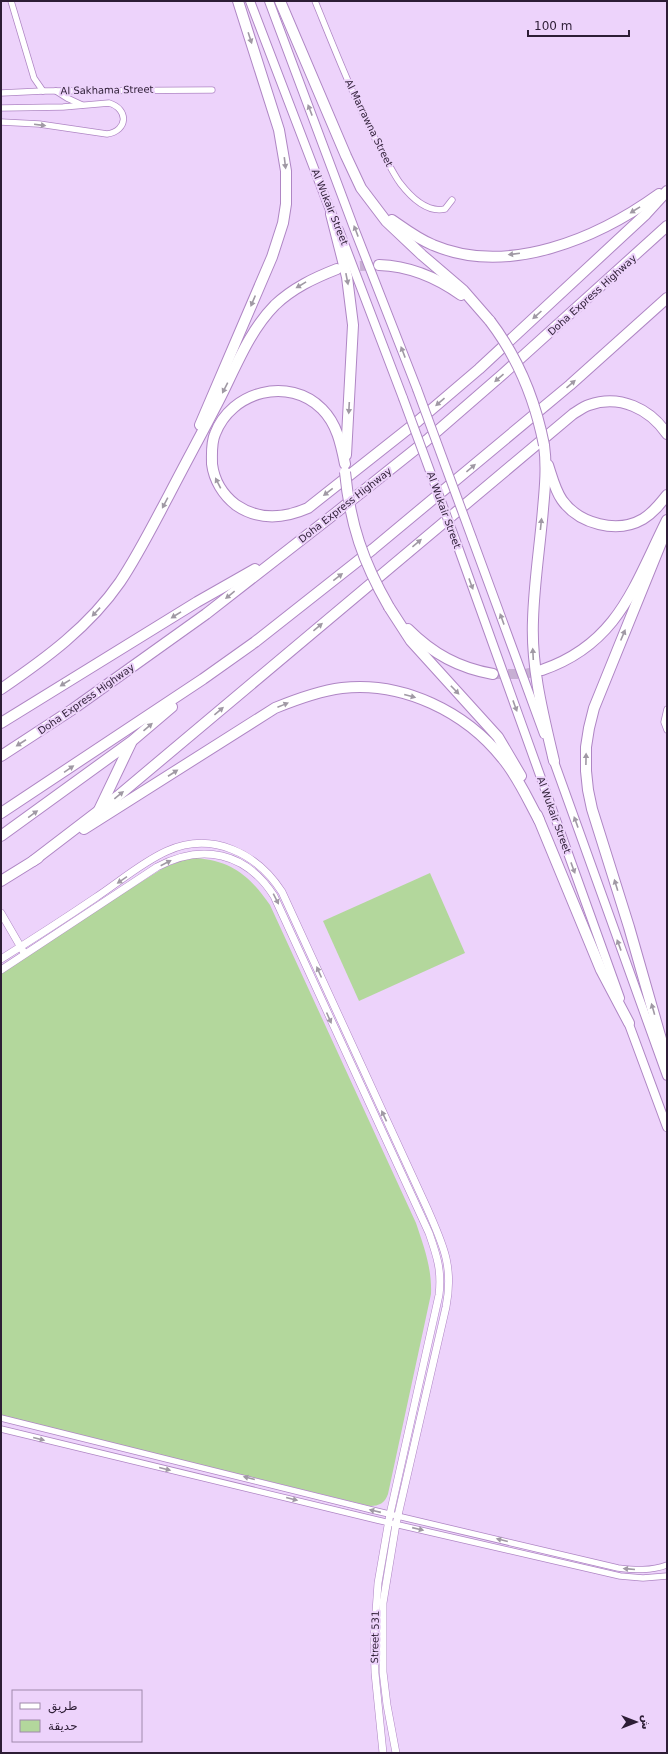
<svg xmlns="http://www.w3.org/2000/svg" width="668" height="1754" viewBox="0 0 668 1754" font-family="'DejaVu Sans','Noto Naskh Arabic',sans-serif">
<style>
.green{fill:#b3d79c}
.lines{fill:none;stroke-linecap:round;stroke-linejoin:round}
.motorway-tunnel{stroke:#c7afd3;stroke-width:10;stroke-dasharray:10 5;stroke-linecap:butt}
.minor-casing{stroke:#af86c4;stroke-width:7}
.tertiary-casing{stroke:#af86c4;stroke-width:8}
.secondary-casing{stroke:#af86c4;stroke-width:10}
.motorway-casing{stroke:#af86c4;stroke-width:12}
.minor{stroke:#fff;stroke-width:5.5}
.tertiary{stroke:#fff;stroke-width:7}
.secondary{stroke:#fff;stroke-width:8}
.motorway{stroke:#fff;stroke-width:10}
.secondary-bridge-casing{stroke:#af86c4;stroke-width:10;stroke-linecap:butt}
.motorway-bridge-casing{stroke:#af86c4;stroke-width:12;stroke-linecap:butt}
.secondary-bridge{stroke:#fff;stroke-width:8}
.motorway-bridge{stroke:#fff;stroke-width:10}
.oneway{fill:#a099a4}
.labels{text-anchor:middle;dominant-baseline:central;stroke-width:4;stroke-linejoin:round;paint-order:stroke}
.street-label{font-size:10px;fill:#2d1d35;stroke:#edd3fb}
</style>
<rect width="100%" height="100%" fill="#edd3fb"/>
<!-- green -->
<g class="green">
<path d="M196,858C232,861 250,876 270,905L416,1223C424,1247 432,1268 431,1294L388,1494C385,1503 379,1506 370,1506L1,1416V970L165,867L184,860Z"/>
<path d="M430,873L465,953L359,1001L323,921Z"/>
</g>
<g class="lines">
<!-- motorway-tunnel -->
<g class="motorway-tunnel">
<path d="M345,267L377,265"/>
<path d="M493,674H525L542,670"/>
</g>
<defs>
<g id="minor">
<path d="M11,1L34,78L43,91"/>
<path d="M315,1C335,50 354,99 379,146C386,158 392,172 400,183C410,196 427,213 445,209L452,200"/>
<path d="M56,91L67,98L82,105"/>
<path d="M1,93L43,91L212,90"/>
<path d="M1,108L63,107L109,103C129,109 128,131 107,134L39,124L1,122"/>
<path d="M667,709L664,722L667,730"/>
<path d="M1,1418L372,1510L618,1568C635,1570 651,1571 667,1565"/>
<path d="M1,1429L377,1520L620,1576L643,1578L667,1576"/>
</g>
<g id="tertiary">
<path d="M1,913L23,951"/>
<path d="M1,959C33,939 64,919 95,898C118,883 142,862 167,851C212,831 257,853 282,892L427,1208C443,1245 454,1266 446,1307L396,1524L383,1603V1672L387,1705L396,1753"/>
<path d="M1,970L157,867C202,843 246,852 274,896L429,1233C437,1256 442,1271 439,1295L390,1514L378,1583L374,1640L375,1673L383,1753"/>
</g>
<g id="secondary">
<path d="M250,1L333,218"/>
<path d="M269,1L354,228L417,389"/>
<path d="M339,230L403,398"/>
<path d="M472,538L544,734"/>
<path d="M458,547L620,998"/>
<path d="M552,756L667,1076"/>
<path d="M627,1019L667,1127"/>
</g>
<g id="motorway">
<path d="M280,1L346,156L361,188L386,221L422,255L463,290L490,321"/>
<path d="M331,214L347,277L353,325L346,455"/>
<path d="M392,220C405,229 418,239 433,245C508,277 598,238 659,194"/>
<path d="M379,265C409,266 436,277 461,295"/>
<path d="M200,425L272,257L283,223L286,204V171L279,130L238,1"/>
<path d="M544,445C547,466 545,487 543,509C540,546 534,583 533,620C531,668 543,714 554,761"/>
<path d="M345,464C341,444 337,424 322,409C289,376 231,391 215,434C211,443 212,454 212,464C214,480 223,495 236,505C258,520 283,519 308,508L418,421L479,369L646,214L667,191"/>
<path d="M548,465C552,477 555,490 562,500C579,524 617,534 643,519C653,513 660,504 667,495"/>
<path d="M667,528L594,708L589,728L586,747V771L588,790L592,809L629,927L667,1060"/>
<path d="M389,607L411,641L498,737L521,776"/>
<path d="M408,629C433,654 459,668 493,674"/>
<path d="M542,670C618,644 634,586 667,520"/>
<path d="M1,689C45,659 89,627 120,582C138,555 153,525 169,495C185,464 202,433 218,402C235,369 249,331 275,305C293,288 314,278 337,269"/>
<path d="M1,723L197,602L255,569"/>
<path d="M1,756L73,709L206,614L333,515L427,440L503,374L667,226"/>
<path d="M99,810L131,743"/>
<path d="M1,813L203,679L255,642L373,549L570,385L667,298"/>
<path d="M537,815L601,970L629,1023"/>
<path d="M84,829L275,708C297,699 319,691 342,688C403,681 466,712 503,759C518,777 528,800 539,820"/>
<path d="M1,836L132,741L172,707"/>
<path d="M33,861L118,796L573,414C578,411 583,407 589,405C620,394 650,409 667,434"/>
<path d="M1,881L38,858"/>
</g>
</defs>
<!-- minor casing -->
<use href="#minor" class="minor-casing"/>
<!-- tertiary casing -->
<use href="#tertiary" class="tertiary-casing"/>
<!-- secondary casing -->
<use href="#secondary" class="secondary-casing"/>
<!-- motorway casing -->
<use href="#motorway" class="motorway-casing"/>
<!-- minor -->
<use href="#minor" class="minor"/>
<!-- tertiary -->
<use href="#tertiary" class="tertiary"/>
<!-- secondary -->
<use href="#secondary" class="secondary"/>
<!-- motorway -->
<use href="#motorway" class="motorway"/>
<defs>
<g id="secondary-bridge">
<path d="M417,389L472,538"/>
<path d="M403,398L458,547"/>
</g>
<g id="motorway-bridge">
<path d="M490,321C519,359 535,399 544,445"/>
<path d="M345,472C350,524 363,562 389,607"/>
</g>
</defs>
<!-- secondary-bridge casing -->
<use href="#secondary-bridge" class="secondary-bridge-casing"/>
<!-- motorway-bridge casing -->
<use href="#motorway-bridge" class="motorway-bridge-casing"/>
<!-- secondary-bridge -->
<use href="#secondary-bridge" class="secondary-bridge"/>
<!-- motorway-bridge -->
<use href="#motorway-bridge" class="motorway-bridge"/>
</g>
<!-- one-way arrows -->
<defs><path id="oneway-solid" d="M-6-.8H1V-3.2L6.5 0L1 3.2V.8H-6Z"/></defs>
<g class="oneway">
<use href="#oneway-solid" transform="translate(250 38) rotate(72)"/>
<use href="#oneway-solid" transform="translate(310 110) rotate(-111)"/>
<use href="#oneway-solid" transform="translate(40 125) rotate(7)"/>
<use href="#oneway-solid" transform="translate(285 163) rotate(83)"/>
<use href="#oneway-solid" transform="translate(635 210) rotate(148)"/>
<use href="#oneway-solid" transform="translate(356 231) rotate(-111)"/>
<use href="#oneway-solid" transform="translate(514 254) rotate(173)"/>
<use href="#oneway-solid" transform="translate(347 279) rotate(79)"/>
<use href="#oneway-solid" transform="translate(301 285) rotate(149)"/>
<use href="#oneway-solid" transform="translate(253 301) rotate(113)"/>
<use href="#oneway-solid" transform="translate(537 315) rotate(138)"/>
<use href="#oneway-solid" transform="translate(403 352) rotate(-111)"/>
<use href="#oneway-solid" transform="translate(499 378) rotate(139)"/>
<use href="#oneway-solid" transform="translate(571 384) rotate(-41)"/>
<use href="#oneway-solid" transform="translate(225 388) rotate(117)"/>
<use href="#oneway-solid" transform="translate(440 402) rotate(139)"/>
<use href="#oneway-solid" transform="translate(349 408) rotate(93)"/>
<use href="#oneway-solid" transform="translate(471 468) rotate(-40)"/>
<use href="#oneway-solid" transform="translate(218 483) rotate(-117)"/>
<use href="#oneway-solid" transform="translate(328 492) rotate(142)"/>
<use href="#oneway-solid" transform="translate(165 503) rotate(118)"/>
<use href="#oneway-solid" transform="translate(541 524) rotate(-84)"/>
<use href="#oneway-solid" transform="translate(417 543) rotate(-40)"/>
<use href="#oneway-solid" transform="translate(338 577) rotate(-38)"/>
<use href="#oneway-solid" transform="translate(471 584) rotate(70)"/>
<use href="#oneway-solid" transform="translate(230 595) rotate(141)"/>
<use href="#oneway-solid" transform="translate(96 612) rotate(133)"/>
<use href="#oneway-solid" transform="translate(176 615) rotate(148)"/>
<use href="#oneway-solid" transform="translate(502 619) rotate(-110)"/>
<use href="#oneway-solid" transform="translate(318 627) rotate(-40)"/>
<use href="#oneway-solid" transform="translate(623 635) rotate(-67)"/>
<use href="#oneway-solid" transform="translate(533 654) rotate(-93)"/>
<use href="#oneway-solid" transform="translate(65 683) rotate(148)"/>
<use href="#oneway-solid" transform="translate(455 690) rotate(46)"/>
<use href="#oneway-solid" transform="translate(410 696) rotate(15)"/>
<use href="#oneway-solid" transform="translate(283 705) rotate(-22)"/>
<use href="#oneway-solid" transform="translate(515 706) rotate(70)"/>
<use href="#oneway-solid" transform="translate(219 711) rotate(-40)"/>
<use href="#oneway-solid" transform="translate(148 727) rotate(-41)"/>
<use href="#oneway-solid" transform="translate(21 743) rotate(147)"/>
<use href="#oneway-solid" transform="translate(586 759) rotate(-89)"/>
<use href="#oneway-solid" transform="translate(69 769) rotate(-34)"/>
<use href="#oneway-solid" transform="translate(173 773) rotate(-33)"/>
<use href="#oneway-solid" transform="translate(119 795) rotate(-39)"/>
<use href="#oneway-solid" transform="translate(33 814) rotate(-36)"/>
<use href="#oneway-solid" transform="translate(576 822) rotate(-110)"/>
<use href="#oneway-solid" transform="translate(166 863) rotate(-27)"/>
<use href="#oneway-solid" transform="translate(573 868) rotate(70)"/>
<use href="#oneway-solid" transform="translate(122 880) rotate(146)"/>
<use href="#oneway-solid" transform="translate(616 885) rotate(-107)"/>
<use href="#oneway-solid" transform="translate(276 899) rotate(63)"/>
<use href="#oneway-solid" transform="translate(619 945) rotate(-110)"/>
<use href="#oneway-solid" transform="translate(319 972) rotate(-114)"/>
<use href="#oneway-solid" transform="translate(653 1009) rotate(-106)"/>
<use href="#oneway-solid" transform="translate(329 1018) rotate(66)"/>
<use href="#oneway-solid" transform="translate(384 1116) rotate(-115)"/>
<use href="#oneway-solid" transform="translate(39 1439) rotate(14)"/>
<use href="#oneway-solid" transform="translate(165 1469) rotate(14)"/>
<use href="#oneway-solid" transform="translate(249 1478) rotate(-166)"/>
<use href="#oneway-solid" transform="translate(292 1499) rotate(14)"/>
<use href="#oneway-solid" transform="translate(375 1511) rotate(-167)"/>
<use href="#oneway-solid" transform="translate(418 1529) rotate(13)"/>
<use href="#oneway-solid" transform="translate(502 1540) rotate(-166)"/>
<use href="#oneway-solid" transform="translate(629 1569) rotate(-175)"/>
</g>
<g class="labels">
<!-- street labels -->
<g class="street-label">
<text transform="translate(107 90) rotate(-1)">Al Sakhama Street</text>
<text transform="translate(369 123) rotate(64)">Al Marrawna Street</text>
<text transform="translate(330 207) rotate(68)">Al Wukair Street</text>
<text transform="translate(592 295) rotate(-42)">Doha Express Highway</text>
<text transform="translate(345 505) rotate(-38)">Doha Express Highway</text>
<text transform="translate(444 510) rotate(70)">Al Wukair Street</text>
<text transform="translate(86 699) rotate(-35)">Doha Express Highway</text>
<text transform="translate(554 815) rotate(70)">Al Wukair Street</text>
<text transform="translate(375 1637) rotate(-89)">Street 531</text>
</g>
</g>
<!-- border -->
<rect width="668" height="1754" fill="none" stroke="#2d1d35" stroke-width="4"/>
<!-- legend -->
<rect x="12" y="1690" width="130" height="52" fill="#edd3fb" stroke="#a08aac"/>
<rect x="20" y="1703" width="20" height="6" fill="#ffffff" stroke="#a08aac"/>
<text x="48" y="1710" font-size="12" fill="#2d1d35">طريق</text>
<rect x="20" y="1720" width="20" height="12" fill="#b3d79c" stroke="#a08aac"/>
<text x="48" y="1730" font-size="12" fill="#2d1d35">حديقة</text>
<!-- north arrow -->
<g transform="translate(636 1722) rotate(90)" stroke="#edd3fb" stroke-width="3" paint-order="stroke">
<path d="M0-3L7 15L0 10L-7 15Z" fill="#2d1d35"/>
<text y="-6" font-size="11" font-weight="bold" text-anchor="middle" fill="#2d1d35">ش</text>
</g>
<!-- scale -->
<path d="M528 30v6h101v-6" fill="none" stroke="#2d1d35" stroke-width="2"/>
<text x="534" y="30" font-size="12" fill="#2d1d35" stroke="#edd3fb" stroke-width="3" paint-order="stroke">100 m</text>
</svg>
